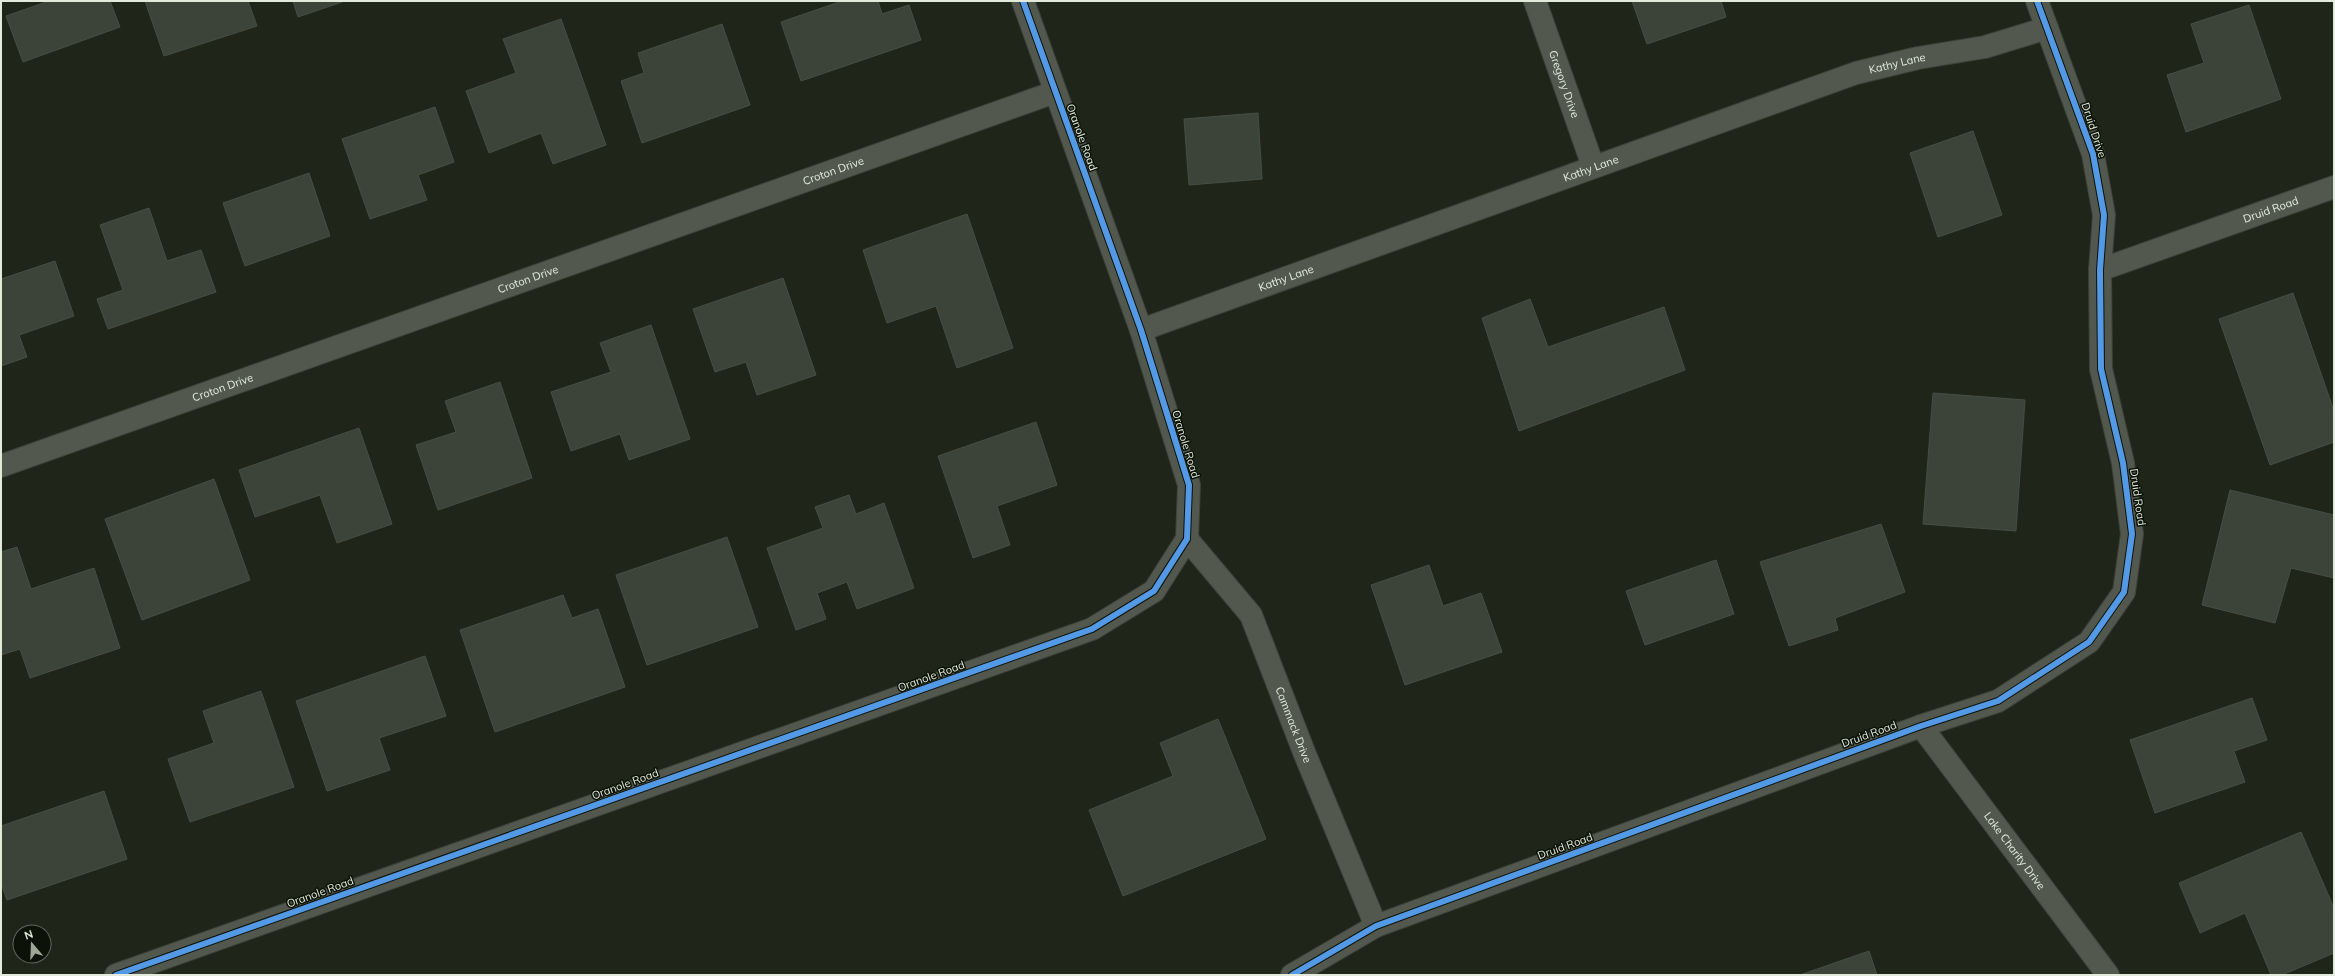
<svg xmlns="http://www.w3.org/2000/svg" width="2335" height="976" viewBox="0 0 2335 976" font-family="Mulish,sans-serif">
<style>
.building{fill:#3c443a;stroke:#474e44}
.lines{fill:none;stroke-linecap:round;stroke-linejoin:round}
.minor-casing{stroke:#3c4238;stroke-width:24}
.minor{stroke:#53584f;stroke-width:22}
.cycleway-casing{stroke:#0c1207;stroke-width:8}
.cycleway{stroke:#5399e6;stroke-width:6}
.labels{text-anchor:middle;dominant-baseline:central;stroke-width:3;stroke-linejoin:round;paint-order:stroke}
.street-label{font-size:11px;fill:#e2ebdb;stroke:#0c1207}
</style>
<rect width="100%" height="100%" fill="#1f2519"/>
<!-- building -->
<g class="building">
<path d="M49,1H110L120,27L23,62L6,16Z"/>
<path d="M145,1H248L257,26L164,56Z"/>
<path d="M293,1H345L298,17Z"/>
<path d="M842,1H878L882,14L909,5L921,40L801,81L781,22Z"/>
<path d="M1632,1H1721L1726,17L1647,44Z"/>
<path d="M2249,5L2281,99L2186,132L2167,75L2204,63L2191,24Z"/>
<path d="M561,19L606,145L553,164L541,133L489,153L466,91L516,73L503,39Z"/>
<path d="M722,24L750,105L642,143L621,81L644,73L638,53Z"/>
<path d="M435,107L454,162L418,175L427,200L370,219L342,139Z"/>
<path d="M1258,113L1262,179L1189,185L1184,119Z"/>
<path d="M1973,131L2002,215L1938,237L1910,153Z"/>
<path d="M309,173L330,236L245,266L223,203Z"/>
<path d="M149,208L167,261L201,250L216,292L108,329L97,299L123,290L100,225Z"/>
<path d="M967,214L1013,348L957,368L936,306L887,323L863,250Z"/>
<path d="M55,261L74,316L19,335L27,357L1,366V279Z"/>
<path d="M783,278L816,375L757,395L746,362L715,372L693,309Z"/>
<path d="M2293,293L2334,411V442L2270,465L2219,319Z"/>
<path d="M1530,299L1548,347L1664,307L1685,370L1519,431L1482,318Z"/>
<path d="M651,325L690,439L629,460L620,434L571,451L551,392L611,372L600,343Z"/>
<path d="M500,382L532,478L438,510L416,445L456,432L445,401Z"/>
<path d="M1933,393L2025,400L2016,531L1923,524Z"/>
<path d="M1036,422L1057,485L997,506L1010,545L973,558L938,456Z"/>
<path d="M359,428L392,524L337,543L320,495L255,517L239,470Z"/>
<path d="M214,479L250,580L142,620L105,519Z"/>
<path d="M2230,490L2334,515V578L2291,568L2275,623L2202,605Z"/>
<path d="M849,495L856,514L884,503L914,588L857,609L847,582L817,593L826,619L796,630L767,548L823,528L815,507Z"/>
<path d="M1881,524L1905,592L1835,618L1838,630L1789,646L1760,562Z"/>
<path d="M727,537L758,627L647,665L616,575Z"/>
<path d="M17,547L31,589L94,568L120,648L30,678L20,649L1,655V552Z"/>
<path d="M1716,560L1734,614L1645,645L1626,591Z"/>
<path d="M1429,565L1443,606L1481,593L1502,652L1405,685L1371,585Z"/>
<path d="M563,595L572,618L598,609L625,687L495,732L460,630Z"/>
<path d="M425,656L446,716L379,738L390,770L327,791L296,701Z"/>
<path d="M261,691L294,787L190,822L168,759L214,743L203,711Z"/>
<path d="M2252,698L2267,740L2234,751L2245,782L2155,813L2130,740Z"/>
<path d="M1218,719L1266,839L1123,896L1089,810L1173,776L1160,743Z"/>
<path d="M104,791L127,859L7,900L1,883V826Z"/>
<path d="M2301,832L2334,908V953L2282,975H2271L2245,913L2200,933L2179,883Z"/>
<path d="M1869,951L1877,975H1800Z"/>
</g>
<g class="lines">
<defs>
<g id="minor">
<path id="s1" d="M1535,1L1593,166"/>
<path id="s2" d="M2100,270L2334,187"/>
<path id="s3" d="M1141,330L1856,73L1918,58L1985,47L2047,28"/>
<path id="s4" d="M1,466L1055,92"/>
<path id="s5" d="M1187,539L1251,615L1304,752L1376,926"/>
<path id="s6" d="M1921,726L2108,975"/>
<path d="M116,975L1092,629L1154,591L1187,539L1189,485L1141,330L1023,1"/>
<path d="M1292,975L1376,926L1921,726L1998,701L2089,642L2124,592L2132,534L2123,463L2101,369L2100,270L2104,215L2093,154L2037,1"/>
</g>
</defs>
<!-- minor casing -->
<use href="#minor" class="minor-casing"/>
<!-- minor -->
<use href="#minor" class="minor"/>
<defs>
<g id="cycleway">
<path d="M116,975L1092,629L1154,591L1187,539L1189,485L1141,330L1023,1"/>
<path d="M1292,975L1376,926L1921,726L1998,701L2089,642L2124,592L2132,534L2123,463L2101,369L2100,270L2104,215L2093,154L2037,1"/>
</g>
</defs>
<!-- cycleway casing -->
<use href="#cycleway" class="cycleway-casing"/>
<!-- cycleway -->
<use href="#cycleway" class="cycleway"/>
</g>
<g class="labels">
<!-- street labels -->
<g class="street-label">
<text stroke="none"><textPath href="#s3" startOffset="802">Kathy Lane</textPath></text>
<text stroke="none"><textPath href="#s1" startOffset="88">Gregory Drive</textPath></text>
<text transform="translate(2094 130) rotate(72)">Druid Drive</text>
<text transform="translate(1082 137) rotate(70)">Oranole Road</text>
<text stroke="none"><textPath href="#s3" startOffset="478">Kathy Lane</textPath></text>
<text stroke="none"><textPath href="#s4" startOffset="883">Croton Drive</textPath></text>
<text stroke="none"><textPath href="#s2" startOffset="181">Druid Road</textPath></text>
<text stroke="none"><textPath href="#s3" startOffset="154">Kathy Lane</textPath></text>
<text stroke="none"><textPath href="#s4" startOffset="559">Croton Drive</textPath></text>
<text stroke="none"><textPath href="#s4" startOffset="235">Croton Drive</textPath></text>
<text transform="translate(1186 444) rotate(73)">Oranole Road</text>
<text transform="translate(2138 497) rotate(82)">Druid Road</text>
<text transform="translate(931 676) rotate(-20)">Oranole Road</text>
<text stroke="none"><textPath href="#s5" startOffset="217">Cammack Drive</textPath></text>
<text transform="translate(1869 734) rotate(-20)">Druid Road</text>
<text transform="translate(625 784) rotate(-20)">Oranole Road</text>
<text transform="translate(1565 846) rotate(-20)">Druid Road</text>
<text stroke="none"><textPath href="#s6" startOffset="156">Lake Charity Drive</textPath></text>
<text transform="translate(320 892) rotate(-20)">Oranole Road</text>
</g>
</g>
<!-- border -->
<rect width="2335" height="976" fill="none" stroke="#e2ebdb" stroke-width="4"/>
<!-- north arrow -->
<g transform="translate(32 944) rotate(341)"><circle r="19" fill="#0c1207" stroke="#62695c"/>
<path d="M0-3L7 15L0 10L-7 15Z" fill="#9ea697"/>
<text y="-6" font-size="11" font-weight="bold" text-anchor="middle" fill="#e2ebdb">N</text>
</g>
</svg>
